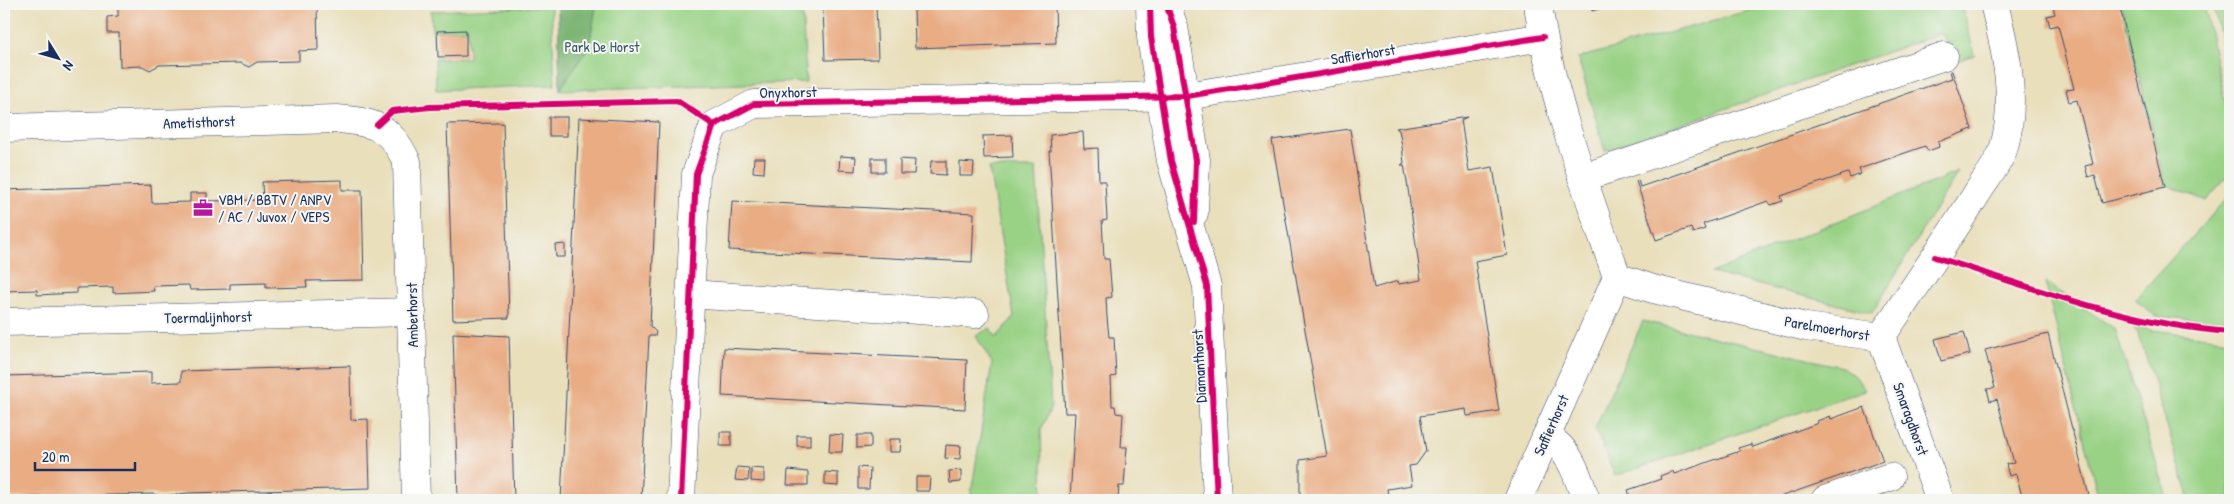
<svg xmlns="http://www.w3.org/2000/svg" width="2234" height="504" viewBox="0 0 2234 504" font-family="'Patrick Hand',sans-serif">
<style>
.green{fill:#99d285;stroke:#5a8072}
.forest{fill:#7ab472;stroke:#4a7268}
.building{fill:#e9ac83}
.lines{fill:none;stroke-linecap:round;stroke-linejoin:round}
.minor-casing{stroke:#3a496c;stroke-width:29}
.minor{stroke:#fff;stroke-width:28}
.cycleway-casing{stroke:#f6f6f2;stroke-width:9}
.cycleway{stroke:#d6006c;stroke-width:6}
.labels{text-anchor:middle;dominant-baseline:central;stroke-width:4;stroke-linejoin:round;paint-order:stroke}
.park-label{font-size:15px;fill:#3a5868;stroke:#f6f6f2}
.street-label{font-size:15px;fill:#1b2f5e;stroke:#f6f6f2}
.poi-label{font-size:15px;fill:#1b2f5e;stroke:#f6f6f2;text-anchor:start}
</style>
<rect width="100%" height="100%" fill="#f6f6f2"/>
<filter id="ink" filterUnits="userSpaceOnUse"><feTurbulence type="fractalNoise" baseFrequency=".02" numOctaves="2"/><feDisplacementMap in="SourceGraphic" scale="10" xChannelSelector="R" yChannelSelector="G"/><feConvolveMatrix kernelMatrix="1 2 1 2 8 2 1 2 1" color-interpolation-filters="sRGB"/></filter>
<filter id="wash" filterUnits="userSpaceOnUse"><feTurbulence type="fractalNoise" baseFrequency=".0096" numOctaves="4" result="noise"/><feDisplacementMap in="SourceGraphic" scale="20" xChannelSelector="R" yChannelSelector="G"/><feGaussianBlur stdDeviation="1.12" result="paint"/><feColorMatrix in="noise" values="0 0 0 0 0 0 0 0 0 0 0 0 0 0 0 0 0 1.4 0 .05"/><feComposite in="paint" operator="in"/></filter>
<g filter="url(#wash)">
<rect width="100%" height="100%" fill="#e9dfbb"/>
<!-- green -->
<g class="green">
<path d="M558,4H802L806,82L560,90Z"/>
<path d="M1773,4H1962L1974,55L1955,62L1942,33L1605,151L1578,58Z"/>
<path d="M2121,4H2204L2230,127V174L2206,201L2165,184Z"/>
<path d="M2213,4H2230V79Z"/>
<path d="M551,6L555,85L436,90L435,59L469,58L468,29L432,31L431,11Z"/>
<path d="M989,168H1036L1051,407L1041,430L1043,500H970L992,363L976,336L990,328L996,338L1014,317Z"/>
<path d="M1958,172L1872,313L1711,273Z"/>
<path d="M2230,195V323L2155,316L2135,299Z"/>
<path d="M2045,282L2115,329L2168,500H2099Z"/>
<path d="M1643,321L1842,367L1855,376L1865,390L1615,476L1595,428Z"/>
<path d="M2134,326L2152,330L2230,340V500H2190L2145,354Z"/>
</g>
<!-- forest -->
<path class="forest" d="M558,4H596V7L589,46L560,90Z"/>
<g id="blocks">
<!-- building -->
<g class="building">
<path d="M118,4H317L318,50L299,51V61L257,62L249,67L240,63L159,65L150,70L142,66L120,67L119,33H107V17L118,16Z"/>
<path d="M969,4H1055L1056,43L915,48L914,7L970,6Z"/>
<path d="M1591,4H1615L1592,11Z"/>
<path d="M2052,4H2119L2165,187L2102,203L2095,175L2088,177L2085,166L2093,164L2077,100L2069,102L2066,90L2074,89L2058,25L2050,27L2047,16L2055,14Z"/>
<path d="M876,6L878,59L825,60L823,7Z"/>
<path d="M466,30V56L438,57L437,31Z"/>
<path d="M1950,71H1952L1972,129L1938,142L1939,147L1928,151L1925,146L1859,169L1861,174L1850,178L1848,173L1781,196L1783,201L1771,205L1768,201L1703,224L1705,229L1693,233L1691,228L1656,240L1636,181L1638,180L1640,187L1718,160L1952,78Z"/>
<rect x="549" y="117" width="18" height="19"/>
<path d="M1467,117L1461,120L1469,171L1493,167L1507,255L1475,261L1499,411L1467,416L1466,409L1420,416L1426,451L1416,465L1409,466L1412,485L1387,489L1389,500H1300V460L1327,456L1272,140L1350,129L1374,288L1398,281L1399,284L1421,280L1407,182L1404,165H1401L1404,163L1402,146L1399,130L1396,128Z"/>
<path d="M579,118L659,122L650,326L656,332L655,336H649L641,500H561Z"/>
<path d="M503,123L509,318L453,320L447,124Z"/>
<path d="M1083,132L1084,149L1098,148L1099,181H1105L1107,220L1102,221L1103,239L1104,259H1109L1112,297L1106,298L1107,317L1109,337H1114L1116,376L1111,377L1112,406H1115L1116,413L1123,414L1121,447H1127L1124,486H1119L1118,500H1070L1075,413H1065L1049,151H1051L1050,135Z"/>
<path d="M1012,135L1013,157L984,158L983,136Z"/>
<path d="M840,156L856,157L855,171L839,170Z"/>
<path d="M754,158H765L764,173L753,172Z"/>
<rect x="872" y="158" width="13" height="14"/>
<path d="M900,159L915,160L914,174H900Z"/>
<path d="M931,161H946V175L930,174Z"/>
<path d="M960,162L974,163L973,176H960Z"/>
<path d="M342,180V190H362L364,280L306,281L307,287L266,288V283L230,284V289L190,290L189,285L153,286L154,291L113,293V287L77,288V293L37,295V290L4,291V190L151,185L152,203L190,202V193H207V201L263,200L262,182Z"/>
<path d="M732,201L974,213L972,262L729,250Z"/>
<path d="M565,244V257H556L555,245Z"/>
<path d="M1964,332L1970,354L1941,361L1935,339Z"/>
<path d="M453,333L509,336L514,500H458Z"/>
<path d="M2048,334L2067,409L2090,500H2023L2016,474L2009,476L2006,464L2014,463L1997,399L1990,401L1987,389L1995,388L1985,350Z"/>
<path d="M724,348L967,360L965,409L722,396Z"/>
<path d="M350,366L351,420L368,419L370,488L188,493L161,496L153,494L4,498V376L151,372V383L181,382V371Z"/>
<path d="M1864,407L1883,461L1771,500H1631L1628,490L1661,479L1660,476L1673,471L1674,474L1740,451L1738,448L1751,444L1753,447L1818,423L1817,421L1830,416L1831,419Z"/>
<rect x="720" y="432" width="11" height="14"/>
<path d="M830,434L843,435L842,452H829Z"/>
<rect x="797" y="435" width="13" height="11"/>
<path d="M857,435H871V447L857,448Z"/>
<path d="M889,439H901L900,452H889Z"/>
<path d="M946,445L961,446L960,459L945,458Z"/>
<path d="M737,467L749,468L748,481L735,480Z"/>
<path d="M858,467L870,468L869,489H858Z"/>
<path d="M751,468L764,469V482L751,481Z"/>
<path d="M788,470L808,472V485H787Z"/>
<path d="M961,470V482L950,483L949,471Z"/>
<path d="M825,472L838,473V486L825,485Z"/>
<path d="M916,477H930L929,491H916Z"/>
</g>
</g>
</g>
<g filter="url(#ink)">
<use href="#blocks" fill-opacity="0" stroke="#3a496c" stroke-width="1"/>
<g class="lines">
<defs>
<g id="minor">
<path d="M1150,4L1151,37L1171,161L1207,286L1217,500"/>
<path d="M1166,4L1174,27L1196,160L1194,213"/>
<path d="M4,128L337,119C375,122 390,126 407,162L416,500"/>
<path d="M1582,178L1944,56"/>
<path d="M1617,277L1653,289L1806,327L1881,337C1913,290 1945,243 1976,195C1984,181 1998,165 2003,150C2018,102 2006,50 1994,4"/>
<path d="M690,294L975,314"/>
<path d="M4,322L412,312"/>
<path d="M1881,337L1940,500"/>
<path d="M1546,437C1570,448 1578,477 1586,500"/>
<path d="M681,500L696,174L714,125L754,104L1187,96L1543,37"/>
<path d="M1518,500L1617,277C1587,191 1550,94 1538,4"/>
<path d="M1825,500L1890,477"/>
</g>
</defs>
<!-- minor casing -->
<use href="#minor" class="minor-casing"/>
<!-- minor -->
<use href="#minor" class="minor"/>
<defs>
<g id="cycleway">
<path d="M1150,4L1151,37L1171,161L1207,286L1217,500"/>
<path d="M1166,4L1174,27L1196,160L1194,222"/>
<path d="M377,125L392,111L430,107L677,101L714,125"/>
<path d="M1935,257C2031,287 2129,325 2230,332"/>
<path d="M681,500L696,174L714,125L754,104L1187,96L1543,37"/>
</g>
</defs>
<!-- cycleway casing -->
<use href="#cycleway" class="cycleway-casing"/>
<!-- cycleway -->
<use href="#cycleway" class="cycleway"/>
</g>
</g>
<!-- icons -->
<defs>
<symbol id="office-bare" viewBox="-9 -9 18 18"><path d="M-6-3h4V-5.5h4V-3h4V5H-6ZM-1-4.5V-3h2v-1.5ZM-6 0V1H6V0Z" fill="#b5179e" stroke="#f6f6f2" stroke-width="2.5" paint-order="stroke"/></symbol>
</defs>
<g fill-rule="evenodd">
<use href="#office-bare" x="189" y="194" width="28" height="28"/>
</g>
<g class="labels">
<!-- park labels -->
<g class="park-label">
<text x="602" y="46">Park De Horst</text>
</g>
<!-- street labels -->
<g class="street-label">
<text transform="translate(1363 54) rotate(-9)">Saffierhorst</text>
<text transform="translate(788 92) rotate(-1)">Onyxhorst</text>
<text transform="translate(199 122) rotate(-2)">Ametisthorst</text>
<text transform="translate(412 315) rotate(-91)">Amberhorst</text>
<text transform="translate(208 317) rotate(-1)">Toermalijnhorst</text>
<text transform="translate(1827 328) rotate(10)">Parelmoerhorst</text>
<text transform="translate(1199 366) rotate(-93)">Diamanthorst</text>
<text transform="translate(1911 419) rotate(70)">Smaragdhorst</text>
<text transform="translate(1551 425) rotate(-66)">Saffierhorst</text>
</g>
<!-- poi labels -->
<g class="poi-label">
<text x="218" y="199">VBM / BBTV / ANPV<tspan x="218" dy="17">/ AC / Juvox / VEPS</tspan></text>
</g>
</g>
<!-- margin -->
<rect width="2234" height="504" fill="none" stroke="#f6f6f2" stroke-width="20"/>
<!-- north arrow -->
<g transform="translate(58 58) rotate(127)" stroke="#f6f6f2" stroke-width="4" paint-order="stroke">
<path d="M0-4L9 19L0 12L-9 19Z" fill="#1b2f5e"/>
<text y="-8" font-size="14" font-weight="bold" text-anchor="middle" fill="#1b2f5e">N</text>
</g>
<!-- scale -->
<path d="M35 462v8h100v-8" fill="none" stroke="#1b2f5e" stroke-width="2.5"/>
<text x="42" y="462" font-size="15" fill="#1b2f5e" stroke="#f6f6f2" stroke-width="4" paint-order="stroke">20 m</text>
</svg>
